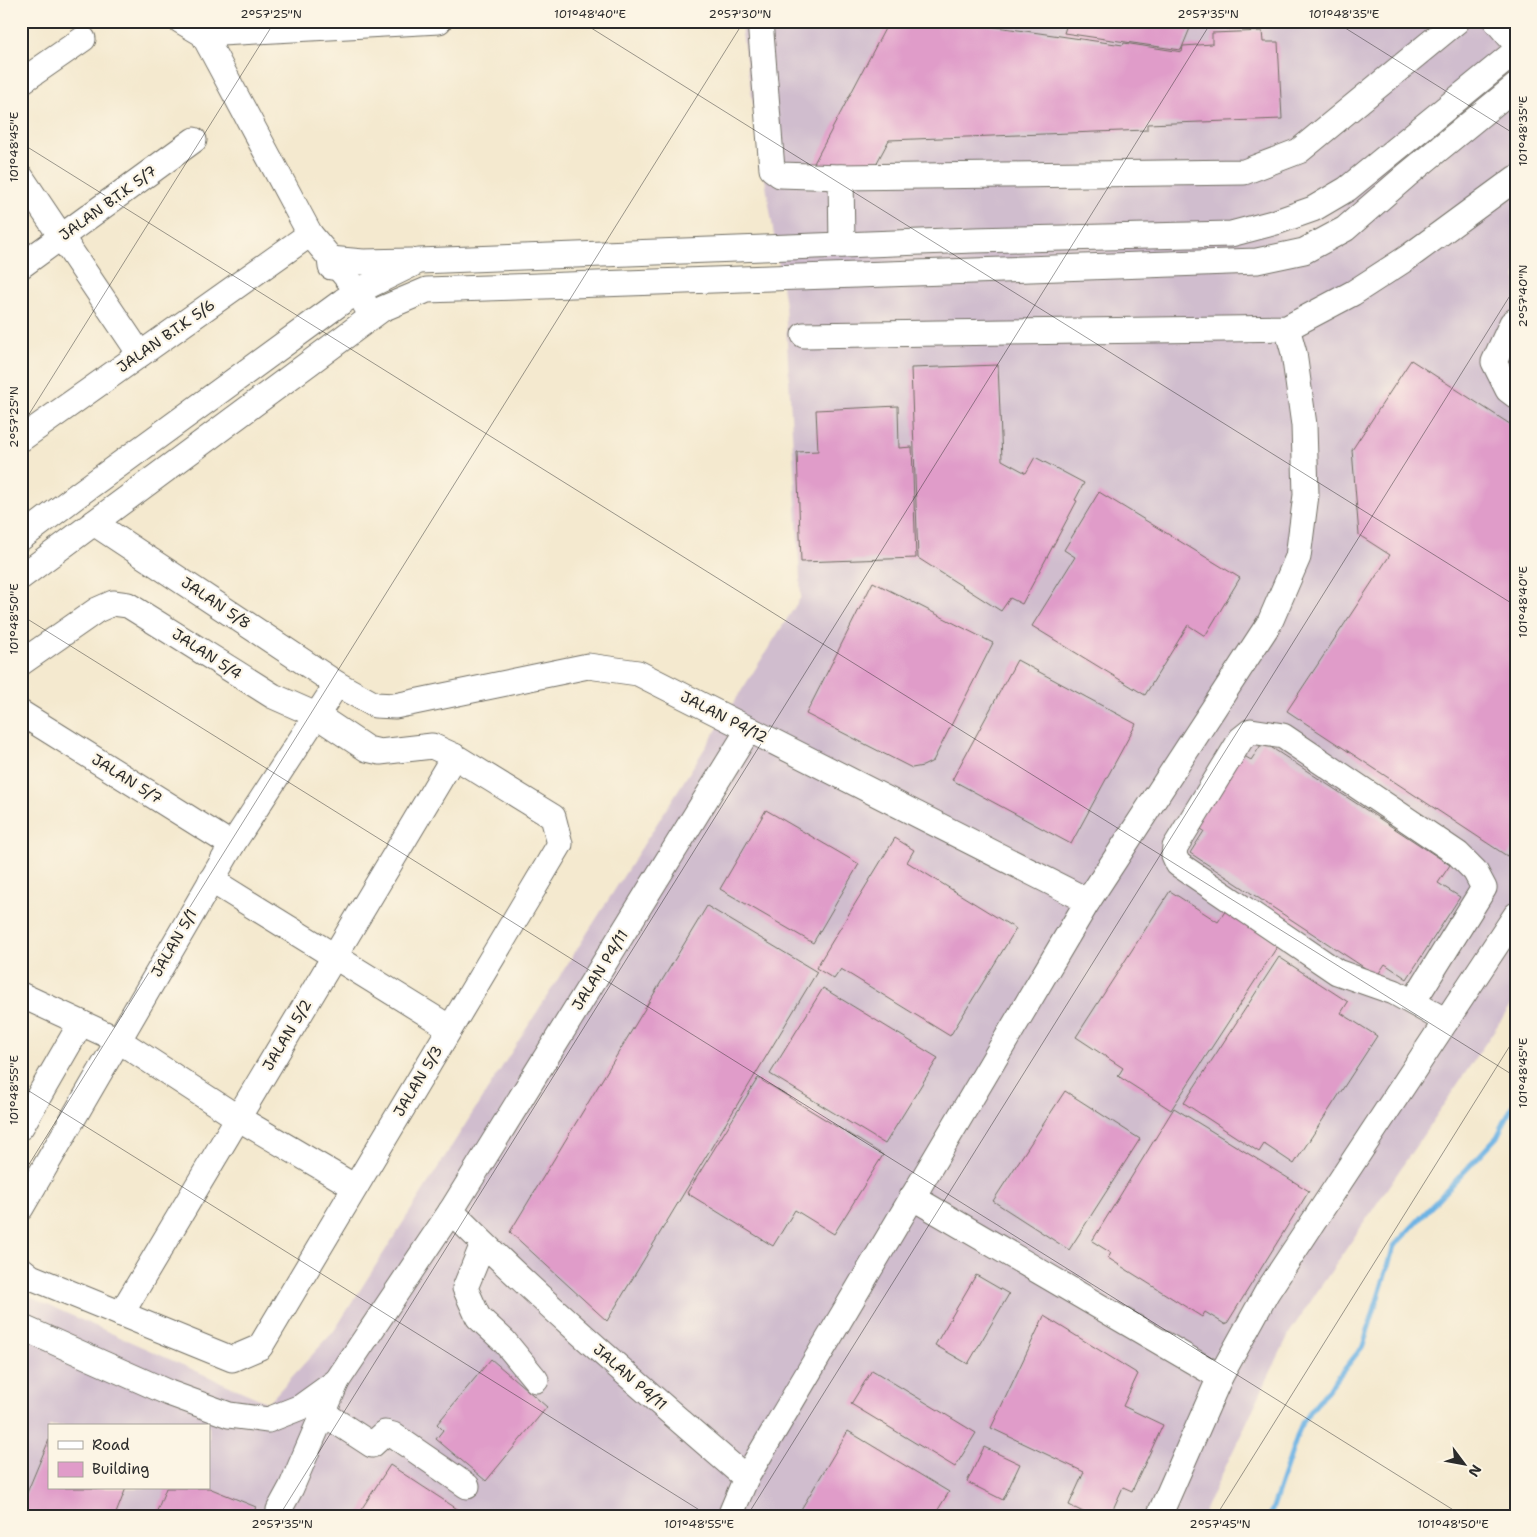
<svg xmlns="http://www.w3.org/2000/svg" width="1537" height="1537" viewBox="0 0 1537 1537" font-family="'Shantell Sans',sans-serif">
<style>
.industrial{fill:#d0bdce;fill-rule:evenodd}
.lines{fill:none;stroke-linecap:round;stroke-linejoin:round}
.stream{stroke:#6db3e4;stroke-width:5}
.building{fill:#e09cc9}
.minor-casing{stroke:#716e64;stroke-width:27}
.minor{stroke:#fff;stroke-width:25}
.ticks{fill:none;stroke:#2b2b2b;stroke-width:1;stroke-opacity:0.45}
.labels{text-anchor:middle;dominant-baseline:central;stroke-width:4.5;stroke-linejoin:round;paint-order:stroke}
.street-label{font-size:15px;fill:#2b2b2b;stroke:#fcf5e5}
.neatline{fill:none;stroke:#2b2b2b;stroke-width:2}
.ticks-label{font-size:12px;text-anchor:middle;fill:#2b2b2b}
</style>
<rect width="100%" height="100%" fill="#fcf5e5"/>
<filter id="ink" filterUnits="userSpaceOnUse"><feTurbulence type="fractalNoise" baseFrequency=".02" numOctaves="2"/><feDisplacementMap in="SourceGraphic" scale="10" xChannelSelector="R" yChannelSelector="G"/><feConvolveMatrix kernelMatrix="1 2 1 2 8 2 1 2 1" color-interpolation-filters="sRGB"/></filter>
<filter id="wash" filterUnits="userSpaceOnUse"><feTurbulence type="fractalNoise" baseFrequency=".0096" numOctaves="4" result="noise"/><feDisplacementMap in="SourceGraphic" scale="20" xChannelSelector="R" yChannelSelector="G"/><feGaussianBlur stdDeviation="1.12" result="paint"/><feColorMatrix in="noise" values="0 0 0 0 0 0 0 0 0 0 0 0 0 0 0 0 0 1.4 0 .05"/><feComposite in="paint" operator="in"/></filter>
<g filter="url(#wash)">
<rect width="100%" height="100%" fill="#f4e9cf"/>
<!-- industrial -->
<path class="industrial" d="M740,21H1516V998L1290,1332L1202,1516H21V1293L268,1403L334,1331L801,597L785,305ZM49,1426H209V1488H49Z"/>
<g class="lines">
<!-- stream -->
<path class="stream" d="M1270,1516L1302,1422L1363,1346L1394,1246L1497,1137L1516,1099"/>
</g>
<g id="blocks">
<!-- building -->
<g class="building">
<path d="M889,21H955L1123,45L1124,43L1182,52L1183,46L1212,44V33L1262,31L1263,42H1278L1282,119L1147,124V130L889,140L874,168L812,167Z"/>
<path d="M1068,21H1193L1181,50L1064,33Z"/>
<path d="M1411,360L1516,428V842L1507,856L1287,711L1390,555L1359,535L1352,450Z"/>
<path d="M998,365L1002,460L1026,473L1035,457L1084,483L1075,500L1077,501L1022,604L1010,598L1001,611L918,558L911,368Z"/>
<path d="M898,406L899,448L912,447L916,558L801,562L797,452L818,451L816,410Z"/>
<path d="M1099,492L1240,578L1205,636L1188,625L1145,695L1032,626L1075,557L1064,550Z"/>
<path d="M873,582L993,643L933,761L923,766L912,768L806,714Z"/>
<path d="M1017,660L1136,724L1071,844L952,780Z"/>
<path d="M1263,742L1450,865L1438,883L1460,897L1407,979L1385,964L1377,976L1190,853L1204,831L1195,825L1241,754L1251,760Z"/>
<path d="M766,810L859,864L813,943L720,889Z"/>
<path d="M895,838L914,850L907,862L1016,929L950,1036L841,969L834,979L816,968Z"/>
<path d="M1170,891L1218,922L1226,910L1279,944L1171,1110L1118,1076L1123,1068L1076,1037Z"/>
<path d="M707,906L817,972L607,1321L510,1232Z"/>
<path d="M1279,957L1348,1002L1341,1013L1377,1036L1294,1164L1264,1144L1259,1152L1184,1103Z"/>
<path d="M823,988L938,1058L885,1144L770,1074Z"/>
<path d="M758,1078L883,1155L834,1234L795,1210L773,1246L687,1193Z"/>
<path d="M1065,1091L1140,1139L1069,1250L993,1201Z"/>
<path d="M1174,1108L1309,1191L1226,1325L1205,1312L1202,1317L1108,1258L1111,1253L1092,1241Z"/>
<path d="M976,1275L1009,1294L968,1364L935,1345Z"/>
<path d="M1044,1316L1138,1374L1123,1406L1163,1425L1132,1491L1123,1487L1110,1516H1091L1069,1505L1084,1472L991,1428Z"/>
<path d="M491,1359L547,1407L486,1481L436,1439L443,1430L437,1424Z"/>
<path d="M872,1370L976,1433L955,1467L851,1404Z"/>
<path d="M848,1431L949,1492L934,1516H797Z"/>
<path d="M49,1440V1488H126L115,1516H21V1507Z"/>
<path d="M984,1447L1020,1464L1003,1500L967,1482Z"/>
<path d="M390,1465L468,1516H357Z"/>
<path d="M166,1488H209L256,1507L252,1516H155Z"/>
</g>
</g>
</g>
<g filter="url(#ink)">
<use href="#blocks" fill-opacity="0" stroke="#716e64" stroke-width="1"/>
<g class="lines">
<defs>
<g id="minor">
<path d="M181,21L203,34L310,234L358,291L366,306"/>
<path d="M760,21L772,169L780,175L841,177L842,245"/>
<path d="M1496,21L1516,44"/>
<path d="M203,34L439,21"/>
<path d="M21,82L83,39"/>
<path d="M21,177L140,354"/>
<path d="M841,177L1244,172L1299,151L1457,21"/>
<path d="M21,266L194,140"/>
<path d="M331,267L330,259L363,262L411,261"/>
<path d="M1516,320L1512,323L1494,362L1508,390L1516,396"/>
<path d="M804,335L1287,328L1353,293L1407,258L1516,178"/>
<path d="M21,439L310,234"/>
<path d="M94,523L337,684L375,705L395,706L588,666L638,673L1088,901"/>
<path d="M21,538L79,494L343,301L358,291L419,261L974,240L1231,234L1276,222L1313,209L1347,189L1516,51"/>
<path d="M21,577L382,309L427,290L1257,261L1304,251L1345,229L1407,175L1516,86"/>
<path d="M21,663L97,610L113,603L128,605L273,696L316,715L367,749L380,752L432,746L454,756L553,817L560,844L260,1347L232,1359L31,1277L21,1269"/>
<path d="M21,713L232,845"/>
<path d="M211,880L450,1028"/>
<path d="M21,995L118,1040L238,1118L355,1187"/>
<path d="M1413,1002L1484,888L1475,871L1458,854L1283,736L1251,731L1241,739L1175,847L1174,855L1178,864L1337,972L1394,992L1446,1021"/>
<path d="M21,1127L81,1023"/>
<path d="M912,1197L1220,1377"/>
<path d="M21,1208L232,845L337,684"/>
<path d="M451,1211C544,1305 646,1391 746,1478"/>
<path d="M483,1244L465,1288L478,1317L504,1341L536,1380"/>
<path d="M121,1314L454,756"/>
<path d="M21,1327L169,1393L229,1415L268,1420L301,1407L337,1381"/>
<path d="M323,1413L372,1445L385,1433L393,1435L467,1486"/>
<path d="M280,1516L279,1510L291,1488L337,1381L451,1211L749,729"/>
<path d="M730,1516L746,1478L1088,901L1270,622L1298,557L1306,495L1304,425L1294,353L1287,328"/>
<path d="M1159,1516L1220,1377L1267,1292L1516,915"/>
</g>
</defs>
<!-- minor casing -->
<use href="#minor" class="minor-casing"/>
<!-- minor -->
<use href="#minor" class="minor"/>
</g>
</g>
<!-- ticks -->
<path class="ticks" d="M580,21L1516,606M1334,21L1516,135M21,143L1516,1077M21,427L275,21M21,615L1463,1516M21,1086L709,1516M21,1177L744,21M279,1516L1212,21M747,1516L1516,286M1216,1516L1516,1036"/>
<g class="labels">
<!-- street labels -->
<g class="street-label">
<text transform="translate(108 203) rotate(-36)">JALAN B.T.K 5/7</text>
<text transform="translate(166 336) rotate(-35)">JALAN B.T.K 5/6</text>
<text transform="translate(216 603) rotate(34)">JALAN 5/8</text>
<text transform="translate(207 654) rotate(33)">JALAN 5/4</text>
<text transform="translate(724 717) rotate(27)">JALAN P4/12</text>
<text transform="translate(127 779) rotate(32)">JALAN 5/7</text>
<text transform="translate(174 943) rotate(-60)">JALAN 5/1</text>
<text transform="translate(600 970) rotate(-58)">JALAN P4/11</text>
<text transform="translate(287 1035) rotate(-59)">JALAN 5/2</text>
<text transform="translate(418 1081) rotate(-59)">JALAN 5/3</text>
<text transform="translate(630 1377) rotate(41)">JALAN P4/11</text>
</g>
</g>
<!-- margin -->
<rect width="1537" height="1537" fill="none" stroke="#fcf5e5" stroke-width="55"/>
<!-- legend -->
<rect x="48" y="1424" width="162" height="65" fill="#fcf5e5" stroke="#a8a49b"/>
<rect x="58" y="1441" width="25" height="8" fill="#ffffff" stroke="#a8a49b"/>
<text x="92" y="1450" font-size="15" fill="#2b2b2b">Road</text>
<rect x="58" y="1462" width="25" height="15" fill="#e09cc9" stroke="#a8a49b"/>
<text x="92" y="1474" font-size="15" fill="#2b2b2b">Building</text>
<!-- north arrow -->
<g transform="translate(1464 1464) rotate(122)" stroke="#fcf5e5" stroke-width="4" paint-order="stroke">
<path d="M0-4L9 19L0 12L-9 19Z" fill="#2b2b2b"/>
<text y="-8" font-size="14" font-weight="bold" text-anchor="middle" fill="#2b2b2b">N</text>
</g>
<rect x="28" y="28" width="1482" height="1482" class="neatline"/>
<g class="ticks-label">
<text x="271" y="18">2°57'25"N</text>
<text x="590" y="18">101°48'40"E</text>
<text x="740" y="18">2°57'30"N</text>
<text x="1208" y="18">2°57'35"N</text>
<text x="1344" y="18">101°48'35"E</text>
<text transform="translate(1523 131) rotate(-90)" y="4">101°48'35"E</text>
<text transform="translate(14 147) rotate(-90)" y="4">101°48'45"E</text>
<text transform="translate(1523 296) rotate(-90)" y="4">2°57'40"N</text>
<text transform="translate(14 417) rotate(-90)" y="4">2°57'25"N</text>
<text transform="translate(1523 602) rotate(-90)" y="4">101°48'40"E</text>
<text transform="translate(14 619) rotate(-90)" y="4">101°48'50"E</text>
<text transform="translate(1523 1073) rotate(-90)" y="4">101°48'45"E</text>
<text transform="translate(14 1090) rotate(-90)" y="4">101°48'55"E</text>
<text x="282" y="1528">2°57'35"N</text>
<text x="699" y="1528">101°48'55"E</text>
<text x="1220" y="1528">2°57'45"N</text>
<text x="1453" y="1528">101°48'50"E</text>
</g>
</svg>
